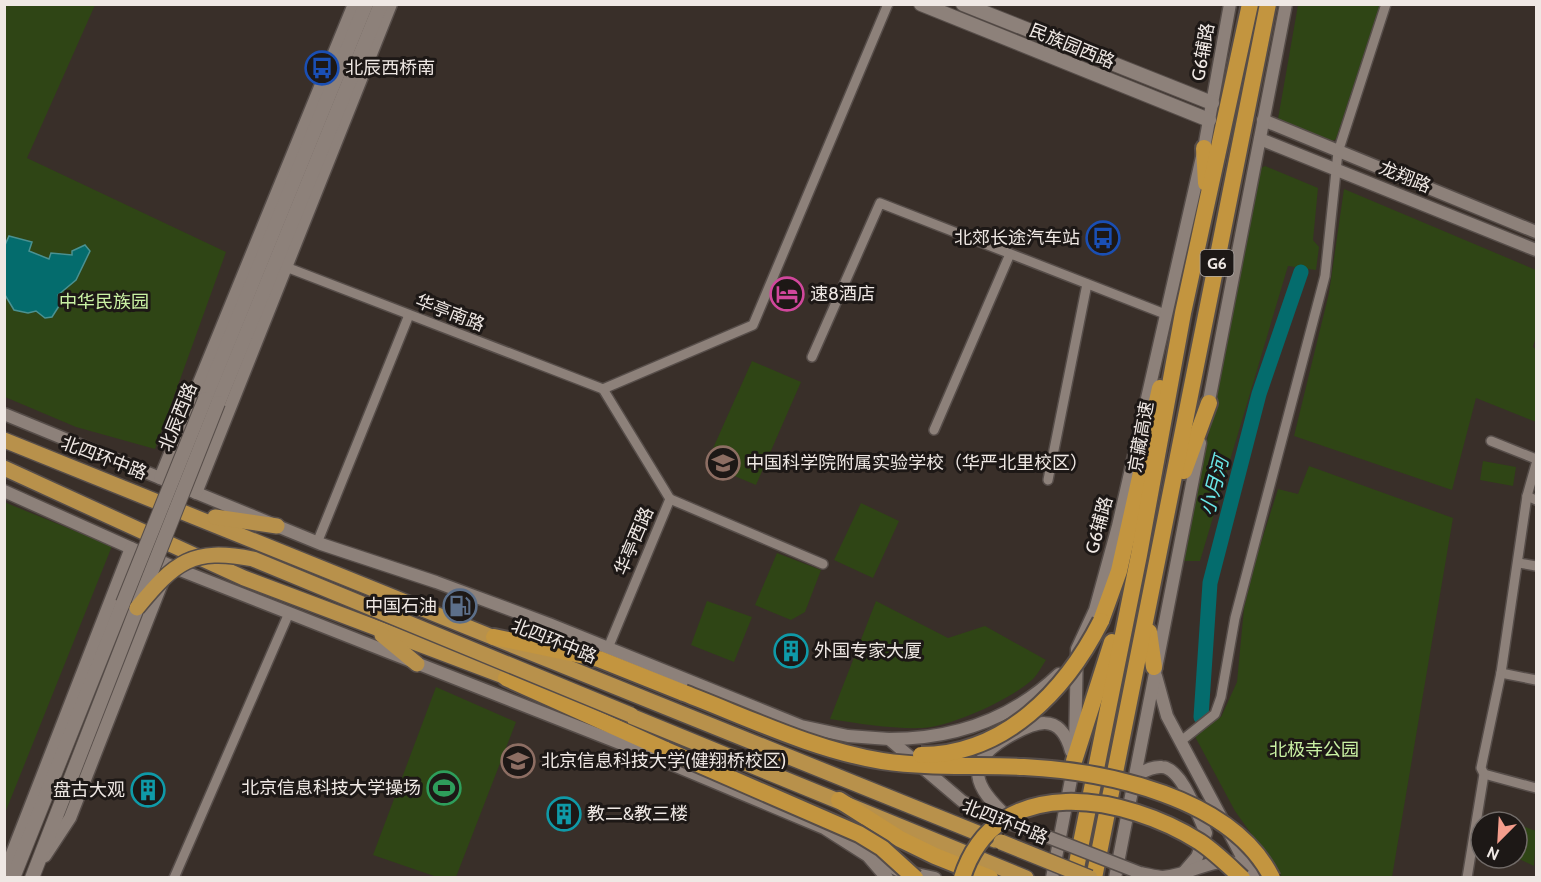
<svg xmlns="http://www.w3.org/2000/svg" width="1541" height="882" viewBox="0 0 1541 882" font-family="Cabin,'Noto Sans SC',sans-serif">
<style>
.green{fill:#2f4515}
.water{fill:#046c6d;stroke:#4a9191;stroke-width:1.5}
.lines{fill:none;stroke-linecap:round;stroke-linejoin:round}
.river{stroke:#046c6d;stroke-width:15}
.minor-casing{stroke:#564d49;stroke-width:12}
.tertiary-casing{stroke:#564d49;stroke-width:15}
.secondary-casing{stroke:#564d49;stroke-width:16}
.trunk-casing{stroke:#564d49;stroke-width:18}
.motorway-casing{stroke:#564d49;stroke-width:20}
.minor{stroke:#8d817a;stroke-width:9}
.tertiary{stroke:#8d817a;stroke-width:12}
.secondary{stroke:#8d817a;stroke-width:14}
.trunk{stroke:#b8914b;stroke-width:15}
.motorway{stroke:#c3953f;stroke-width:16}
.tertiary-bridge-casing{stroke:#564d49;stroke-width:15;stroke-linecap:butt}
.secondary-bridge-casing{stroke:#564d49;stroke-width:16;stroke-linecap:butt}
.trunk-bridge-casing{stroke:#564d49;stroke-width:18;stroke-linecap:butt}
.motorway-bridge-casing{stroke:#564d49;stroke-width:20;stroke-linecap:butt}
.tertiary-bridge{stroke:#8d817a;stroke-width:12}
.secondary-bridge{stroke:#8d817a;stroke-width:14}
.trunk-bridge{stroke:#b8914b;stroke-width:15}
.motorway-bridge{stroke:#c3953f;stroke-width:16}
.labels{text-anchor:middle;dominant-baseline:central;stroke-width:6;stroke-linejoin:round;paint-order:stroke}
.shield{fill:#1d1816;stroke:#b0aaa6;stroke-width:1.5}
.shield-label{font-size:16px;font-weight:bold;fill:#efe8e4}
.street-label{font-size:18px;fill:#efe8e4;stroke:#1d1816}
.poi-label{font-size:18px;fill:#efe8e4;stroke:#1d1816;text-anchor:start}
.park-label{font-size:18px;fill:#caf2a4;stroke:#1d1816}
.water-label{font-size:20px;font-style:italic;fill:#6ae7e8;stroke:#1d1816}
</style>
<rect width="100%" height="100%" fill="#392f29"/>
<!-- green -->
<g class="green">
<path d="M4,5H95L27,158L226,252L155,449L76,427L5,397Z"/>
<path d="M1298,5H1380L1336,139L1330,142L1278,119Z"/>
<path d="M1265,166L1318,188L1313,240L1319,247L1316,270L1288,266L1200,561H1181L1220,380L1259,169Z"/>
<path d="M1344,189L1536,270V337L1533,347L1536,349V422L1476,398L1452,490L1294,436L1329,293Z"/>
<path d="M752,361L801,382L756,485L706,464Z"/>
<path d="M1483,461L1516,467L1513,486L1480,480Z"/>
<path d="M1309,466L1453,518L1392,877H1282L1235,811L1191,729L1206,719L1221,717L1237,682L1244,608L1258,552L1278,489L1298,494Z"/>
<path d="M4,502L112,546L5,813Z"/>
<path d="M861,503L899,521L873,578L834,560Z"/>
<path d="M777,553L821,570L805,612L791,620L755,605Z"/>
<path d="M707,601L752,617L734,662L691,645Z"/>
<path d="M876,601L948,638L985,626L1046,660C1042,666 1038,674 1033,679C1012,699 952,726 923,728C892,729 861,724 830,719Z"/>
<path d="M436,687L516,722L456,877H437L373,855Z"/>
<path d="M1517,824L1536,831L1534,866L1517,858Z"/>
</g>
<!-- water -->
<path class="water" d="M9,236L32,242L29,251L49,259L51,253L72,255V251L85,245L90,251L76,280L58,295L59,306L52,317L45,318L36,311L28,313L14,310L5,295V245Z"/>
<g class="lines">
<!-- river -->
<path class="river" d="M1201,717L1210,583L1259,394L1301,272"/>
<defs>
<g id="minor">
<path d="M286,267L603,389"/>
<path d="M812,357L880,203L1165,314"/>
<path d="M603,389L753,325L888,4"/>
<path d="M603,389L670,499"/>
<path d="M934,430L1010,254"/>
<path d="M1491,441L1536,459"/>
<path d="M1048,480L1087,284"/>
<path d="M1527,496L1536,464"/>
<path d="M670,499L823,564"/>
<path d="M317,543L409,315"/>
<path d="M1519,563L1536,566"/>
<path d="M608,648L670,499"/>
<path d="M1501,673L1536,680"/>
<path d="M1181,741L1215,714L1221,697L1235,618L1325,276L1338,152L1386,4"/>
<path d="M1484,774L1536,788"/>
<path d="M174,878L289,613"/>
<path d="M1467,878L1484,774L1481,768L1501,673L1527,496L1536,500"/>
</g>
<g id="tertiary">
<path d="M1263,120L1536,232"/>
<path d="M1260,139L1536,250"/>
<path d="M1207,411L1286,4"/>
<path d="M4,414L321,544L436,582L549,624L801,726L848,736L889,739L962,801L992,818L1030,830"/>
<path d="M160,478L354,4"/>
<path d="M4,491L180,570L650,755L824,828L868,856L887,878"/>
<path d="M196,493L391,4"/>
<path d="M1156,676L1167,716L1247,866"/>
<path d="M889,739C953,739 1012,719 1059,674"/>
<path d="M1075,746L1077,649L1095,610L1118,526L1204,148L1230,4"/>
<path d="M1135,776C1143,772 1152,766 1162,767C1182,768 1198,816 1206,833L1197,857L1185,871"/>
<path d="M1014,823C981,794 957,767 1006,738C1034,722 1060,710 1071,751"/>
<path d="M45,856L70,818L162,583"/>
<path d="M872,858L898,870L935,878"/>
<path d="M1140,873C1147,874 1156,877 1163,877C1205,873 1221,844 1260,878"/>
<path d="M4,874L131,548"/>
<path d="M1052,878L1074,764"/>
<path d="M1115,878L1200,443"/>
</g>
<g id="secondary">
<path d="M921,4L1209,120"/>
<path d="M963,4L1212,103"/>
<path d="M205,399L366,4"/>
<path d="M218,403L381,4"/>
<path d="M13,878L123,603"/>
<path d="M32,878L137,608"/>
</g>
<g id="trunk">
<path d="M4,440L995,840"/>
<path d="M4,468L244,578L517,681"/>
<path d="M215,517L277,526"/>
<path d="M382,635L417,664"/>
<path d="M621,712L1026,878"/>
</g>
<g id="motorway">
<path d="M1204,148L1206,183"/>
<path d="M1184,471L1209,403"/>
<path d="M1101,621L1119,571L1160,388"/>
<path d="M1149,632L1154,667"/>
<path d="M494,637L599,659L684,693"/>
<path d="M506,678L666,750"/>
<path d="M1074,761L1112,642"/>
<path d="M839,800L900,839L935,856L990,878"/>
<path d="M1074,878L1139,555L1183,313L1250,4"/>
<path d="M1094,878L1268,4"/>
</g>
</defs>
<!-- minor casing -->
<use href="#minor" class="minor-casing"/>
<!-- tertiary casing -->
<use href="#tertiary" class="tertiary-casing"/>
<!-- secondary casing -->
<use href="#secondary" class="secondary-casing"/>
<!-- trunk casing -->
<use href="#trunk" class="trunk-casing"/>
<!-- motorway casing -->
<use href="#motorway" class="motorway-casing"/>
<!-- minor -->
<use href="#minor" class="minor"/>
<!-- tertiary -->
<use href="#tertiary" class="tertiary"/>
<!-- secondary -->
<use href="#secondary" class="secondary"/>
<!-- trunk -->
<use href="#trunk" class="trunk"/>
<!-- motorway -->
<use href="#motorway" class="motorway"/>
<defs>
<path id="tertiary-bridge" d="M1030,830L1140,873"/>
<g id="secondary-bridge">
<path d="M123,603L205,399"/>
<path d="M139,603L218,403"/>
</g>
<g id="trunk-bridge">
<path d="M137,608C175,562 192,547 253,559L631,715"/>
<path d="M1001,842L1090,878"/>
</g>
<g id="motorway-bridge">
<path d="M684,693C749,718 814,750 882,761C929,768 977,765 1024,767C1105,771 1232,797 1272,878"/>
<path d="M666,750L859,834L882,848L915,878"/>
<path d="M921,755C1005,755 1066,690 1101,621"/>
<path d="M962,878C996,770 1126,795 1200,842C1215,852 1228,865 1242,878"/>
</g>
</defs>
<!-- tertiary-bridge casing -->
<use href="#tertiary-bridge" class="tertiary-bridge-casing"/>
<!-- secondary-bridge casing -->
<use href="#secondary-bridge" class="secondary-bridge-casing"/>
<!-- trunk-bridge casing -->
<use href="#trunk-bridge" class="trunk-bridge-casing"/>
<!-- motorway-bridge casing -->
<use href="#motorway-bridge" class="motorway-bridge-casing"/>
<!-- tertiary-bridge -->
<use href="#tertiary-bridge" class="tertiary-bridge"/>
<!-- secondary-bridge -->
<use href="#secondary-bridge" class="secondary-bridge"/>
<!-- trunk-bridge -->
<use href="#trunk-bridge" class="trunk-bridge"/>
<!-- motorway-bridge -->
<use href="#motorway-bridge" class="motorway-bridge"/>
</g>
<!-- icons -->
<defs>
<symbol id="bus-ring" viewBox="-11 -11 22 22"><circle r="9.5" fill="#1d1816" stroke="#1a4fb4" stroke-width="1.5"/><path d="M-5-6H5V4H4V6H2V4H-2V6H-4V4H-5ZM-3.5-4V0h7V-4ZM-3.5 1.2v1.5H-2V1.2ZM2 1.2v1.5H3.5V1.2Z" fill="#1a4fb4"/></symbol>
<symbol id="hotel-ring" viewBox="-11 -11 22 22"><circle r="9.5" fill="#1d1816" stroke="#d1479c" stroke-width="1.5"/><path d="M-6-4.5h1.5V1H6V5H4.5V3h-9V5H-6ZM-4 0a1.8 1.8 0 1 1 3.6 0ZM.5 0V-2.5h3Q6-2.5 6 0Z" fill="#d1479c"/></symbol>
<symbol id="school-ring" viewBox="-11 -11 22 22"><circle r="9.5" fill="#1d1816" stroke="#8d6e63" stroke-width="1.5"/><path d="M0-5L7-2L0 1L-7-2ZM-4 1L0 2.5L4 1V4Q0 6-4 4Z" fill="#8d6e63"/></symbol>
<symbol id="fuel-ring" viewBox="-11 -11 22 22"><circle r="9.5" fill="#1d1816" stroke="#5c6f8a" stroke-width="1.5"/><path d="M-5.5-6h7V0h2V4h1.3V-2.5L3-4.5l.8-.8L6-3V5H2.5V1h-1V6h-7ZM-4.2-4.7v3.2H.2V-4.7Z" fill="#5c6f8a"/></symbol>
<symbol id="building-ring" viewBox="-11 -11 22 22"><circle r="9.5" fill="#1d1816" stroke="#0f9aa8" stroke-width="1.5"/><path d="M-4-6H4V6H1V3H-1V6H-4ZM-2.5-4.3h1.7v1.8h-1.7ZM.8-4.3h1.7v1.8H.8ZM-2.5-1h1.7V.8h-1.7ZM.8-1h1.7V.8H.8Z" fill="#0f9aa8"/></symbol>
<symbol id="university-ring" viewBox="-11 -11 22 22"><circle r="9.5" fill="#1d1816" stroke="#8d6e63" stroke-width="1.5"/><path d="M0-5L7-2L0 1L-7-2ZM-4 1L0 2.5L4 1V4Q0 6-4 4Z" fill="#8d6e63"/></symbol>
<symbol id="stadium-ring" viewBox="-11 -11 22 22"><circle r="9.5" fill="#1d1816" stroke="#2e9e5b" stroke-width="1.5"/><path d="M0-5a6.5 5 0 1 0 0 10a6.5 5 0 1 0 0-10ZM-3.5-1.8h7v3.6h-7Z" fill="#2e9e5b"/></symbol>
</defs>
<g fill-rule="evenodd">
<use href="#bus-ring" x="303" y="49" width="38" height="38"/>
<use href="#bus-ring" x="1084" y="219" width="38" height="38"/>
<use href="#hotel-ring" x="768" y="275" width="38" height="38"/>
<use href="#school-ring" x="704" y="444" width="38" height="38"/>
<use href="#fuel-ring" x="441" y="587" width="38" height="38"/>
<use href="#building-ring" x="772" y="632" width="38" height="38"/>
<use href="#university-ring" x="499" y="742" width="38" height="38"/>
<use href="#stadium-ring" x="425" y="769" width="38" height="38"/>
<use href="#building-ring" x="129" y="771" width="38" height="38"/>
<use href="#building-ring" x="545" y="795" width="38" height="38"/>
</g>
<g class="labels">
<!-- shield labels -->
<rect class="shield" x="1200.5" y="250" width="33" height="26" rx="4.5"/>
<g class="shield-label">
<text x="1217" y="263">G6</text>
</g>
<!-- street labels -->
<g class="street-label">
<text transform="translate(1072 46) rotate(22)">民族园西路</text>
<text transform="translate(1203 52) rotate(-80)">G6辅路</text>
<text transform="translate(1405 177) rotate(22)">龙翔路</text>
<text transform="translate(450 313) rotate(21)">华亭南路</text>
<text transform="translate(178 417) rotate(-68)">北辰西路</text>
<text transform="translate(1141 437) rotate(-80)">京藏高速</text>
<text transform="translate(104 458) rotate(21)">北四环中路</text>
<text transform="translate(1099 525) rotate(-75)">G6辅路</text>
<text transform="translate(634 541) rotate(-67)">华亭西路</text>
<text transform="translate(554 641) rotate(22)">北四环中路</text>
<text transform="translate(1005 822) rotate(22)">北四环中路</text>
</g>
<!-- poi labels -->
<g class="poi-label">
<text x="345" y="68">北辰西桥南</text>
<text x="1080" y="238" text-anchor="end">北郊长途汽车站</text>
<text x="810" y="294">速8酒店</text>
<text x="746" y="463">中国科学院附属实验学校（华严北里校区）</text>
<text x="437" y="606" text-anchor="end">中国石油</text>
<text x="814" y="651">外国专家大厦</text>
<text x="541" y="761">北京信息科技大学(健翔桥校区)</text>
<text x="421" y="788" text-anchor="end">北京信息科技大学操场</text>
<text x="125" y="790" text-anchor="end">盘古大观</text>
<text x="587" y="814">教二&amp;教三楼</text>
</g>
<!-- park labels -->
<g class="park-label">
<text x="104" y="302">中华民族园</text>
<text x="1314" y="750">北极寺公园</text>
</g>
<!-- water labels -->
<g class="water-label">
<text transform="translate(1214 486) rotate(-75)">小月河</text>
</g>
</g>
<!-- border -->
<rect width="1541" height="882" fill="none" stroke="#efe8e4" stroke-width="12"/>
<!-- north arrow -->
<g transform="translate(1499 840) rotate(204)"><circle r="28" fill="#1d1816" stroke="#716b68" stroke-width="1.5"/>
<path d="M0-4.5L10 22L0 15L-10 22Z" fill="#f49d8c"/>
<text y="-9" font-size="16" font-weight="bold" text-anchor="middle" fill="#efe8e4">N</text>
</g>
</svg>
